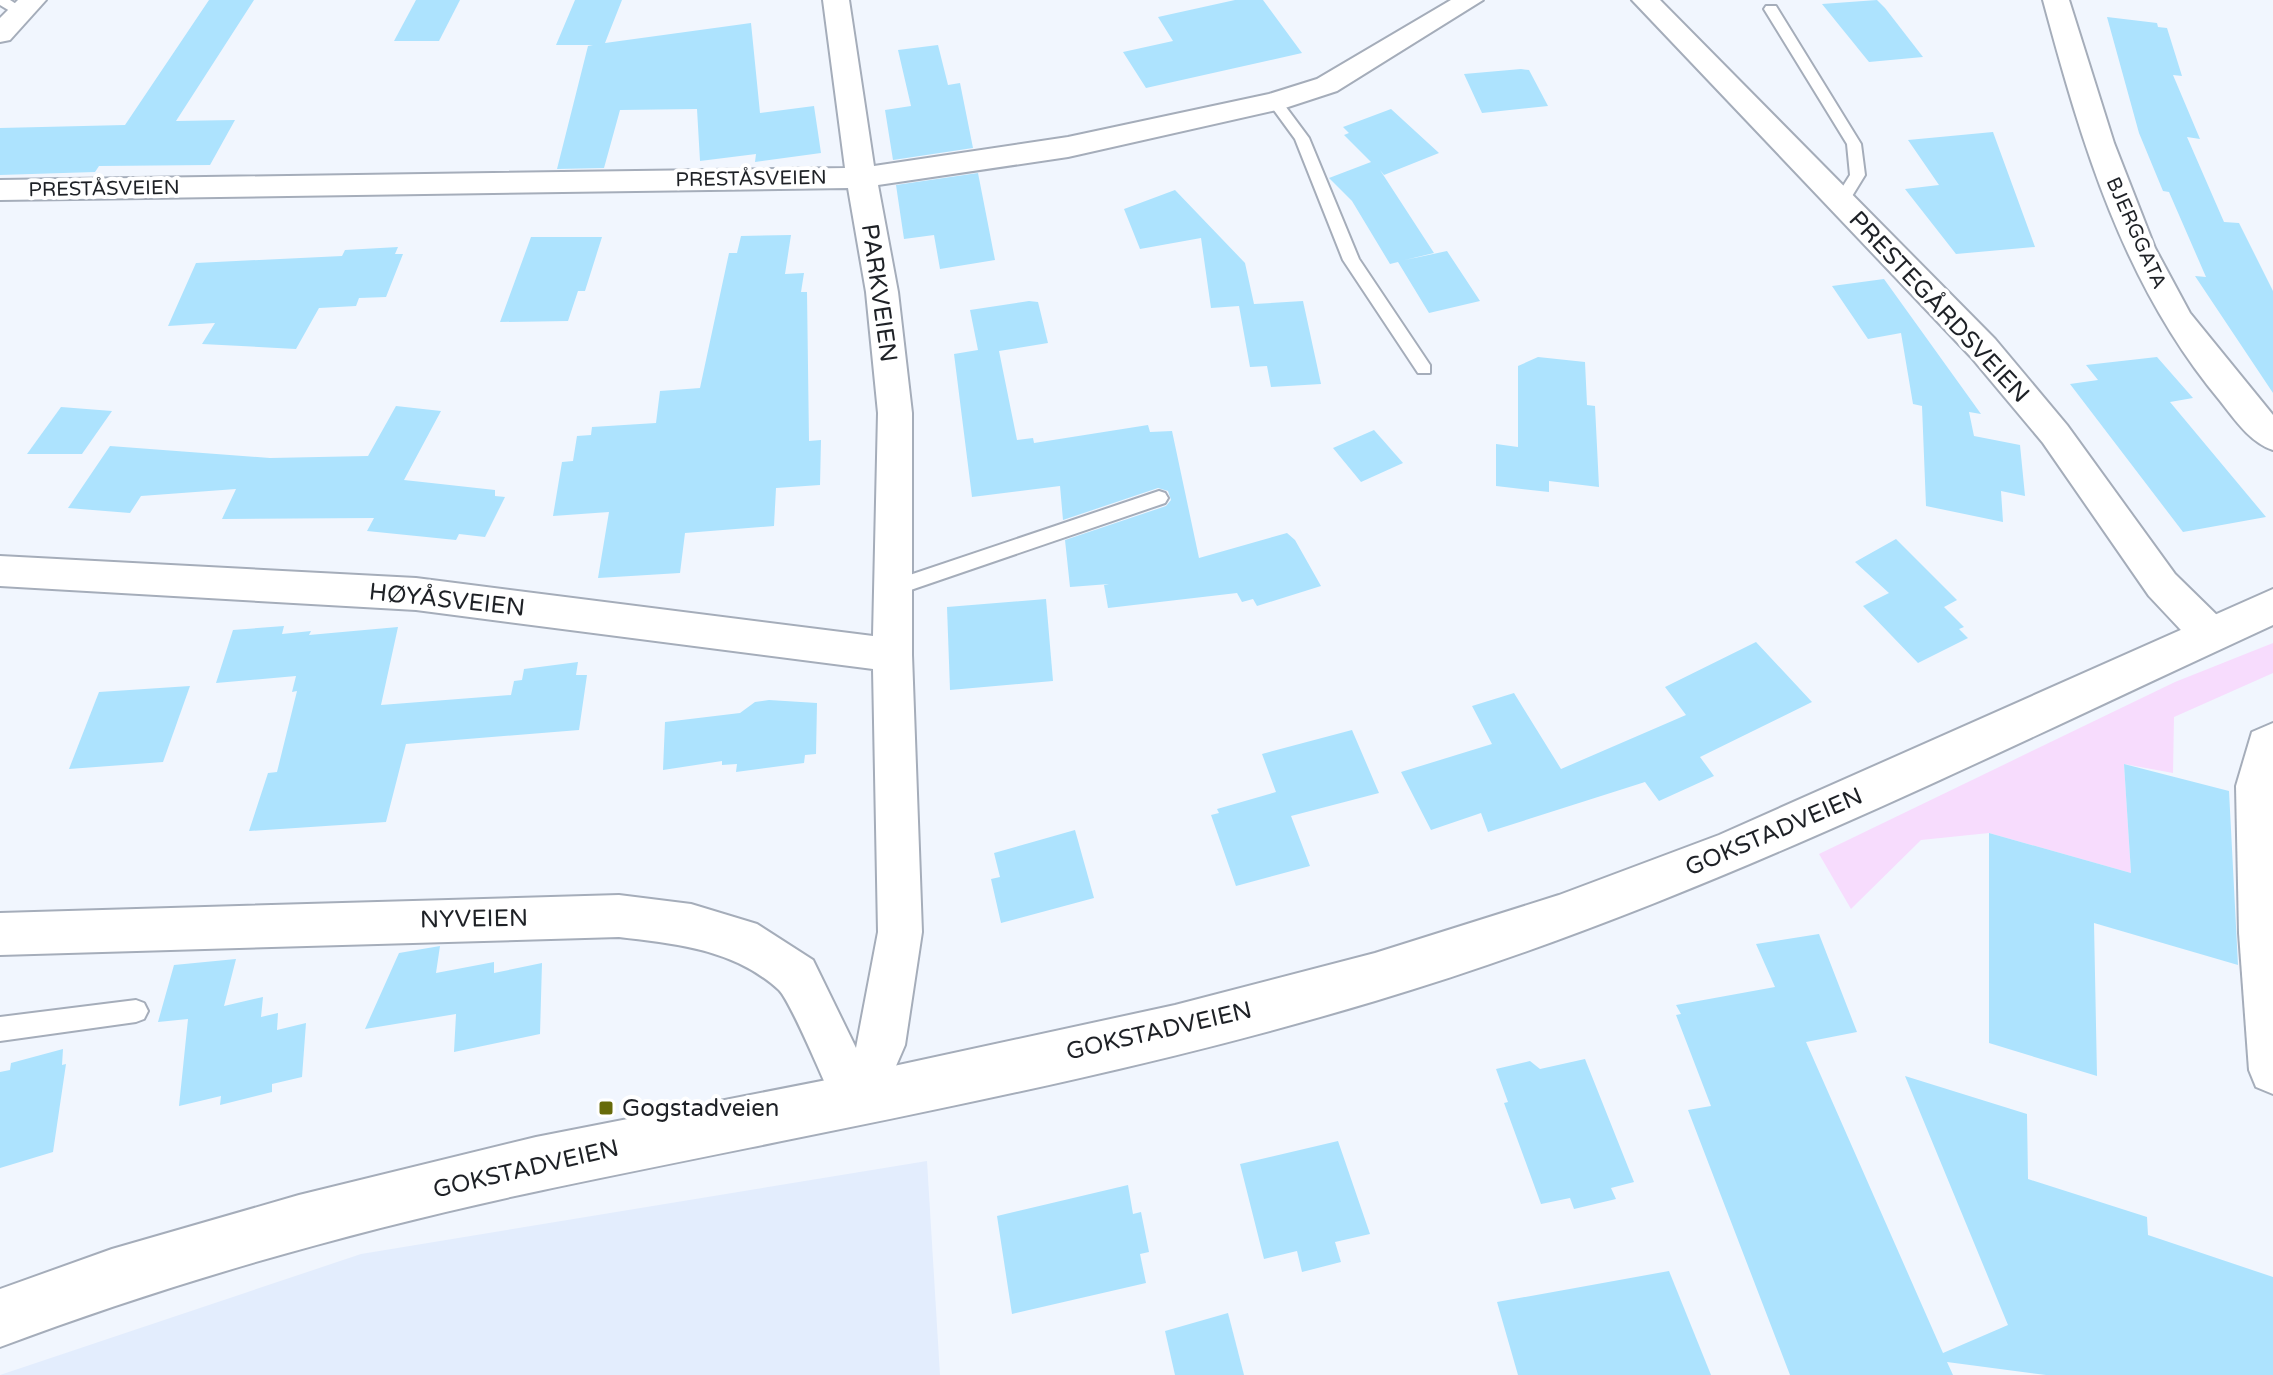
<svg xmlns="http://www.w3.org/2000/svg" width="2273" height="1375" viewBox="0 0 2273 1375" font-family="'Varela Round',sans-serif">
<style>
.built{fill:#e3edfd}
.green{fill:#f7dcfd}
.building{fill:#ade3fe}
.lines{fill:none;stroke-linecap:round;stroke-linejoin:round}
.service-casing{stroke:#a5adba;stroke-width:4}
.minor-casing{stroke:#a5adba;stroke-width:4}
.primary-casing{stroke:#a5adba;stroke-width:4}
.service{fill:#fff;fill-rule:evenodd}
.minor{fill:#fff;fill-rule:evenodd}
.primary{fill:#fff;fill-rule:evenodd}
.poi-dot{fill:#666a0a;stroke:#fff;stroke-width:3}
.labels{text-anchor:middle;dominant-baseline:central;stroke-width:8;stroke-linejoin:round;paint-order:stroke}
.far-street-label{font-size:20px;fill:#1e2126;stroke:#fff}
.street-label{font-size:24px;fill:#1e2126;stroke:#fff}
.poi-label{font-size:24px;fill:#1e2126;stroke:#fff;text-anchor:start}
</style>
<rect width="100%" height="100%" fill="#f1f6fe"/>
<!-- built -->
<path class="built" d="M927,1161L940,1375H0L361,1254Z"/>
<!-- green -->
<path class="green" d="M2273,643V673L2174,717L2173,773L2124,764L2131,873L1989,833L1921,840L1851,909L1819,854L2175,682Z"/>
<!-- building -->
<g class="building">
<path d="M209,0H254L176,121L235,120L210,165L99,166L95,172L0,175V128L125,125Z"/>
<path d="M416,0H460L439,41H394Z"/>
<path d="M575,0H622L605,43L751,23L760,113L814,106L821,153L755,162L756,154L700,161L697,109L620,110L604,168L557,169L588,46L593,45H556Z"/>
<path d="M1235,0H1263L1302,53L1146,88L1123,52L1173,41L1158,17Z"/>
<path d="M1877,0L1885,8L1923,57L1869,62L1822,4Z"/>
<path d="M2107,17L2157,23L2158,27L2167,28L2182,76L2173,75L2200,139L2187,137L2224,222L2239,223L2273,291V393L2195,276L2206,277L2169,192L2163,191L2139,133Z"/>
<path d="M938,45L948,85L960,83L973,148L893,160L885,110L911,106L898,50Z"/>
<path d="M1521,69L1529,70L1548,106L1482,113L1464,74Z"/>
<path d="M1391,109L1439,153L1384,175L1380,170L1434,253L1405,260L1447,251L1480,301L1429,313L1398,262L1390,264L1352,201L1329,178L1371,162L1344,135L1349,133L1343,127Z"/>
<path d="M1993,132L2035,247L1956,254L1905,189L1939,185L1908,140Z"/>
<path d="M978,173L995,260L940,269L934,235L904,239L896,185Z"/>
<path d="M1175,190L1245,263L1254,304L1303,301L1321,384L1271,387L1267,366L1250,367L1239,306L1211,308L1201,238L1140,249L1124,209Z"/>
<path d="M791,235L785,274L804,273L801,292H807L809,441L821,440L820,485L776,488L774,526L685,533L680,573L598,578L609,512L553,516L562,462L573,461L577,436L591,435L592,427L656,423L660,391L700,388L729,253H737L741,236Z"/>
<path d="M531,237H602L585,291H578L568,321L500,322Z"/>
<path d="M398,247L395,254H403L386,297L359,298L356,306L319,308L296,349L202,344L215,323L168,326L196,263L342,256L345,250Z"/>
<path d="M1884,279L1981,414L1969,412L1974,436L2020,445L2025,496L2001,491L2003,522L1926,506L1922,406L1913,404L1901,333L1868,339L1832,286Z"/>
<path d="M1029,301L1038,302L1048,343L999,351L1017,440L1033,438L1034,443L1148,425L1150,432L1172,431L1199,558L1287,533L1295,540L1321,586L1257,606L1253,599L1242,602L1237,593L1108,608L1104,585L1109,584L1070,587L1065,540L1166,506L1171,500L1168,491L1158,488L1063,520L1060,486L972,497L954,354L978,350L970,310Z"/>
<path d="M1538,357L1585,362L1587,405L1595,406L1599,487L1549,481V492L1496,486V444L1518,447V366Z"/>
<path d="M2157,357L2193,398L2170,402L2266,517L2183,532L2070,384L2098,380L2086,365Z"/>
<path d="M396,406L441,411L404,480L495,490V496L505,497L485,537L459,534L456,540L367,531L374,518L222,519L236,489L141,496L130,513L68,508L110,446L270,458L368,456Z"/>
<path d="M61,407L112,411L82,454H27Z"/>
<path d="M1374,430L1403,463L1361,482L1333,448Z"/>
<path d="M1896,539L1957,600L1944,607L1964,627L1959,629L1968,638L1918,663L1863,606L1889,593L1855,562Z"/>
<path d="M1046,599L1053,681L950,690L947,607Z"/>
<path d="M284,626L282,634L311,631L309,635L398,627L381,705L511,695L514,681L522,680L524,669L578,662L576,675H587L579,730L406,744L386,822L249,831L268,773L277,772L297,691L292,692L296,676L216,683L233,630Z"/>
<path d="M1756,642L1812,702L1700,757L1714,776L1659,801L1645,782L1488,832L1481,813L1431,830L1401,772L1492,744L1472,706L1514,693L1561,769L1686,715L1665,687Z"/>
<path d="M190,686L163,762L69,769L99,692Z"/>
<path d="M769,700L817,703L816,754L805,755L804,763L736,772L737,764L722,765V761L663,770L665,722L740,713L755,702Z"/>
<path d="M1352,730L1379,793L1291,816L1310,866L1236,886L1211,815L1219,813L1217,809L1276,792L1262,754Z"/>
<path d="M2124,764L2229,791L2238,965L2094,923L2097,1076L1989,1043V833L2131,873Z"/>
<path d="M1075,830L1094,898L1001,923L991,879L1000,877L994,853Z"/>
<path d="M1819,934L1857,1032L1806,1042L1943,1353L2008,1325L1905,1076L2027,1114L2028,1179L2147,1217L2148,1235L2273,1277V1375H2046L1947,1362L1953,1375H1790L1688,1110L1711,1106L1676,1015L1681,1014L1676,1005L1775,987L1756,944Z"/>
<path d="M440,946L436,973L494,962V973L542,963L540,1034L454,1052L456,1014L365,1029L399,953Z"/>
<path d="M236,959L224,1006L263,997L261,1017L278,1013L277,1030L306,1023L302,1077L272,1084V1092L220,1105L221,1096L179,1106L188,1019L158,1022L174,965Z"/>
<path d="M63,1049L62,1065L66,1064L53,1152L0,1168V1072L10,1070L11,1063Z"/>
<path d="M1585,1059L1634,1182L1611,1188L1616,1199L1574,1209L1570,1198L1541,1204L1504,1103L1508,1102L1496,1069L1530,1061L1540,1069Z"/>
<path d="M1338,1141L1370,1234L1335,1242L1341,1262L1302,1272L1297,1251L1264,1259L1240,1164Z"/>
<path d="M1128,1185L1133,1214L1141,1212L1149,1252L1140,1254L1146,1283L1012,1314L997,1216Z"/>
<path d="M1669,1271L1711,1375H1518L1497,1302Z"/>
<path d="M1228,1313L1244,1375H1175L1165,1331Z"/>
</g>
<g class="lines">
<defs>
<g id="service">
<path d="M0,0H10L27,11L15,14L0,5Z"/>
<path d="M1766,6H1776L1861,144L1865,175L1846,206H1836L1833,202L1850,175L1847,144L1764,9Z"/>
<path d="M1275,98L1280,99L1309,138L1359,259L1430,365V373H1418L1343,260L1295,139L1268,102Z"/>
<path d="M1159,491L1165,493L1168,498L1165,503L896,595L886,587L889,582Z"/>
<path d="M136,1000L144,1003L148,1011L144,1019L136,1022L0,1041V1017Z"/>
</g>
<g id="minor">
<path d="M18,0H46L10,40L0,42V18Z"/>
<path d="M823,0H849L874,166L1068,137L1269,94L1317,79L1451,0H1483L1337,91L1285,108L1068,157L878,185L898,292L912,413V655L922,932L905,1045L874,1117L857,1124L840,1117C829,1094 792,1003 779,990C734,949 677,944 619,937L0,955V913L619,895L691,904L757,924L813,960L856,1048L878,932L873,669L416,610L0,586V556L416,578L873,636L878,413L866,292L848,188L0,200V180L845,168Z"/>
<path d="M1632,0H1660L1995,339L2067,425L2175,574L2223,621L2228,633L2223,645L2209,649L2195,645L2149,596L2043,443L1971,357Z"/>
<path d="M2043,0H2069L2114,143L2155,248L2190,313L2273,415V450C2251,443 2235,420 2221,402C2123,285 2082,144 2043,0Z"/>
<path d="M2273,723V1094L2256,1087L2249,1070L2239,933L2236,786L2252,732Z"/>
</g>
<path id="primary" d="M2273,589V625C1978,761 1687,908 1375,1001C1103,1083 821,1131 543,1190C359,1229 176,1281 0,1347V1289L112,1249L299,1195L536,1137L857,1074L1175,1005L1375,953L1559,895L1719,835Z"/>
</defs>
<!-- service casing -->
<use href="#service" class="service-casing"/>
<!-- minor casing -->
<use href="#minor" class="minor-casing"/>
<!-- primary casing -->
<use href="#primary" class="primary-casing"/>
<!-- service -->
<use href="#service" class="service"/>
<!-- minor -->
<use href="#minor" class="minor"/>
<!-- primary -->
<use href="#primary" class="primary"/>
</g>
<!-- markers -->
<rect class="poi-dot" x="598" y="1100" width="16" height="16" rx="4"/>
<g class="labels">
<!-- far-street labels -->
<g class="far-street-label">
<text transform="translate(751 179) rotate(-1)">PRESTÅSVEIEN</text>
<text transform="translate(104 189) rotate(-1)">PRESTÅSVEIEN</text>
<text transform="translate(2136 233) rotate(66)">BJERGGATA</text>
</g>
<!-- street labels -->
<g class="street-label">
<text transform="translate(879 293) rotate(82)">PARKVEIEN</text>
<text transform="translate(1939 307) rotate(47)">PRESTEGÅRDSVEIEN</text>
<text transform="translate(447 600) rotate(6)">HØYÅSVEIEN</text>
<text transform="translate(1774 832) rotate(-23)">GOKSTADVEIEN</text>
<text transform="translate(474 919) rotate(-1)">NYVEIEN</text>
<text transform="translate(1159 1031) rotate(-13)">GOKSTADVEIEN</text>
<text transform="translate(526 1169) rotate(-13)">GOKSTADVEIEN</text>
</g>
<!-- poi labels -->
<g class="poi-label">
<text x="622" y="1108">Gogstadveien</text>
</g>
</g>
</svg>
